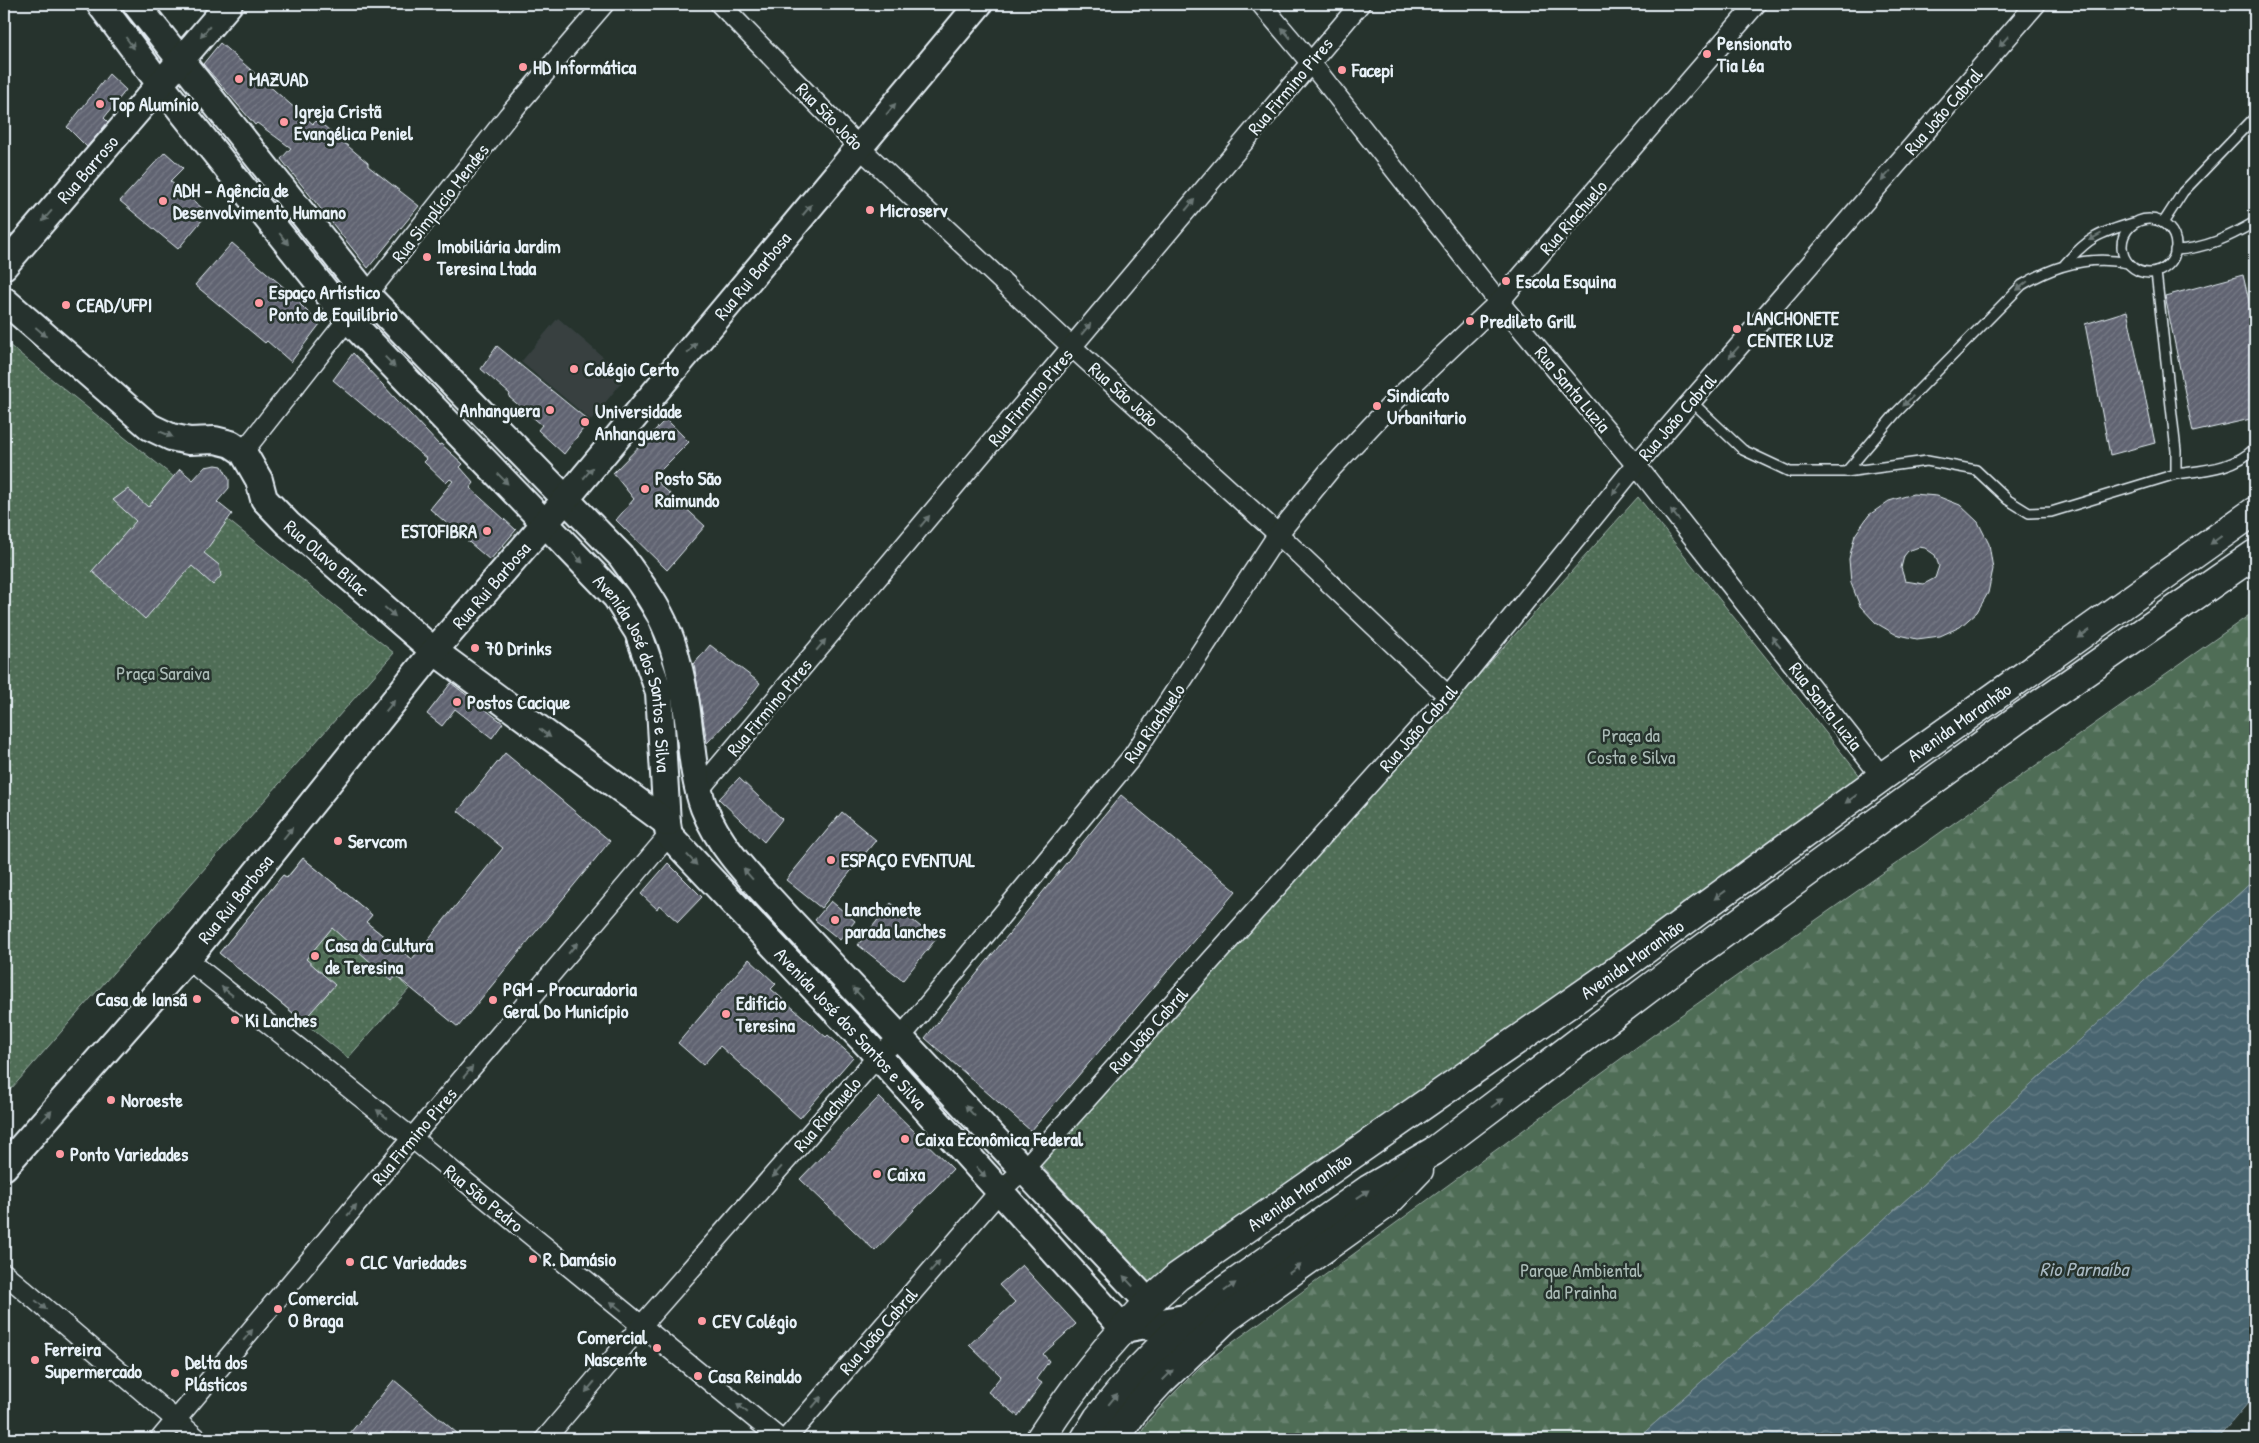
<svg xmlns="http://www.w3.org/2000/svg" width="2259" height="1443" viewBox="0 0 2259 1443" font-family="'Patrick Hand',sans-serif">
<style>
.built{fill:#374141}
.forest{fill:url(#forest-firs);stroke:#9cafa7}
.park{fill:url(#park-dots);stroke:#9cafa7}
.water{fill:url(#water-waves);stroke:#899da6}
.building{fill:url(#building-hatch);stroke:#e8f1f8;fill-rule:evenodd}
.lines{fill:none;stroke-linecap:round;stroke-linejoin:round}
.lane-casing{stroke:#e8f1f8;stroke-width:12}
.street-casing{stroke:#e8f1f8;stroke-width:22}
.secondary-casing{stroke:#e8f1f8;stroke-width:30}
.primary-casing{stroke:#e8f1f8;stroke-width:31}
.lane{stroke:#26332d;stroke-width:9}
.street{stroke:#26332d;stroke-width:19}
.secondary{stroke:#26332d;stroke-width:26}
.primary{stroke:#26332d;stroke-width:28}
.oneway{fill:#6a7674}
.poi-dot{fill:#ff9aa2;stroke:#26332d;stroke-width:2}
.labels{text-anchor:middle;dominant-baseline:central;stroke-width:5;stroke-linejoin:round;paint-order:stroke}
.poi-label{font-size:19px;font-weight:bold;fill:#e8f1f8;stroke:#26332d;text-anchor:start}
.street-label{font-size:19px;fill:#e8f1f8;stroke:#26332d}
.park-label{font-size:19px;fill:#abbcb7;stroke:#26332d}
.water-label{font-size:20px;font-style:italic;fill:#a9b9c2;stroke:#26332d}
</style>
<defs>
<pattern id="forest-firs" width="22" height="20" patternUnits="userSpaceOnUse" patternTransform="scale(1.25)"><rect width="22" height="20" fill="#4f6d56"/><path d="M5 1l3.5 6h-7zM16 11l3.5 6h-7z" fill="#68826f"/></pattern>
<pattern id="park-dots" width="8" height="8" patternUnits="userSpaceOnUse" patternTransform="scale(1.25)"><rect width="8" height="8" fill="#4f6d56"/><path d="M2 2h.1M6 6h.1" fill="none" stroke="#68826f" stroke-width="1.8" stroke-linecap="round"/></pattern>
<pattern id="water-waves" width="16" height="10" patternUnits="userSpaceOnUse" patternTransform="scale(1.25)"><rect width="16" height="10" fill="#4a6570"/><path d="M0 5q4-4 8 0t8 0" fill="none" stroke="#647c85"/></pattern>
<pattern id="building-hatch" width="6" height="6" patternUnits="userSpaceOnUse" patternTransform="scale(1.25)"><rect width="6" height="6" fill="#606371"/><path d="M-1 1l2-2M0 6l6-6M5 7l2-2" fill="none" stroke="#777a86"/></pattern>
</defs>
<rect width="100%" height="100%" fill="#26332d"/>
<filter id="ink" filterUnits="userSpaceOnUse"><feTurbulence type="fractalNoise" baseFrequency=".02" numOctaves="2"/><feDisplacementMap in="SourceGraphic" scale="10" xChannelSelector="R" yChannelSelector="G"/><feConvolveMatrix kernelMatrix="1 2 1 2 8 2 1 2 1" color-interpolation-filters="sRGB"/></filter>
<g filter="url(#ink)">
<!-- built -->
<path class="built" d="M558,318L626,377L591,420L521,362Z"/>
<!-- forest -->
<path class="forest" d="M2255,611V879L1918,1189L1637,1439H1137L1149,1420L1173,1394L1203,1364L1277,1310L1667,1025Z"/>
<!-- park -->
<g class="park">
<path d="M4,341L394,653L4,1097Z"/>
<path d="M1638,497L1861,777L1153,1288L1041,1165Z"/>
<path d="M303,858L372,915L366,922L411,958L396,976L409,989L348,1058L219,953L283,875L287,877Z"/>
</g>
<!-- water -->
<path class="water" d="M2255,879V1395L2217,1439H1637L1918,1189Z"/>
<!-- building -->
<g class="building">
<path d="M220,43L313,124L317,120L368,163V166L419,206L368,268L281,159L291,148L257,123L255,125L203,64Z"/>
<path d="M109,74L126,90L104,118L108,122L87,147L67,127Z"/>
<path d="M165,152L183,168L170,181L208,213L178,249L120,201Z"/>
<path d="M232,243L301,302L300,304L320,324L291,362L267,341L265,343L195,285Z"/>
<path d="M2243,275L2255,327V418L2193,432L2165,296Z"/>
<path d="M2127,311L2155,443L2110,455L2085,324Z"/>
<path d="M497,346L589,421L564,454L538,430L542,425L509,397L510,394L481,369Z"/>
<path d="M353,353L439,445L441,444L463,464L460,467L474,483L470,488L516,530L490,560L430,509L453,481L450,479L446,483L424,462L427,459L333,380Z"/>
<path d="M666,419L689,442L653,478L705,526L667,570L616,520L634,499L613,473Z"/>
<path d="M216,465L222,466L229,479V488L217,502L232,514L204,553L219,565L221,576L213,585L192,566L145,619L92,571L136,521L113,500L128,489L148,507L180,469L193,480L205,467Z"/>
<path d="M1913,494L1937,496L1960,505L1978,522L1989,544L1993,569L1988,593L1977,612L1960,627L1940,636L1917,639L1895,634L1876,623L1860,606L1851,583L1849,559L1855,535L1869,515L1889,501ZM1919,547L1925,548L1935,555L1939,566L1935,578L1924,584L1905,581L1901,568L1904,556L1908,551Z"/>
<path d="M710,645L760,683L745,703L707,743L694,664Z"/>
<path d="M451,683L503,723L492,738L455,709L442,726L427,714Z"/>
<path d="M505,753L610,841L458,1027L396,976L392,981L332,928L306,959L335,985L303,1021L219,953L283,875L287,878L303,858L372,915L366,922L412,959L503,848L458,811Z"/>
<path d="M739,778L782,819L764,842L719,799Z"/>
<path d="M1121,795L1236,891L1031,1131L925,1038Z"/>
<path d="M842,812L876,840L821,908L786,880Z"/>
<path d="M668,863L702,897L678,922L659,905L657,909L641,894Z"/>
<path d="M831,901L855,921L840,940L815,920Z"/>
<path d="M891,903L936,939L903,980L858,945Z"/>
<path d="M749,959L776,984L771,989L826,1037L828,1035L853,1057L800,1118L720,1046L703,1065L678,1043Z"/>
<path d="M879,1097L953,1169L875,1251L800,1179Z"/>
<path d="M1022,1265L1076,1324L1043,1354L1049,1361L1036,1379L1042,1383L1018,1416L988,1392L1001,1376L969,1345L1015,1302L999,1285Z"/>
<path d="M394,1380L464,1439H345Z"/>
</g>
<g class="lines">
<defs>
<g id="lane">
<circle cx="2149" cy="246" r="27"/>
<path d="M2163,223L2183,192L2255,117"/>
<path d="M2175,250C2205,249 2229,237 2255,222"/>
<path d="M2065,264C2089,237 2099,233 2133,223"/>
<path d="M1691,401L1743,450L1790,472H1846L1927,461L1976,470L2008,500L2029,513L2051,512L2176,474V451L2156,272"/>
<path d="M1846,472L1896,413L2022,285C2055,265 2090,255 2128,263"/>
<path d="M2176,474C2204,470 2234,469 2255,448"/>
</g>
<g id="street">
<path d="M720,4L859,147L1072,347L1278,534L1448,696"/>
<path d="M1261,4L1310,62L1499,302L1636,465L1882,777"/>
<path d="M243,452L508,116L604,4"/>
<path d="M699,790L1360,4"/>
<path d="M187,959L412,1138L780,1439"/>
<path d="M4,1273L198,1439"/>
<path d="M160,1439L412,1138L669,835"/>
<path d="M545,1439L641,1326L878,1056L901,1037L1132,757L1278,534L1329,471L1393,403L1499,302L1756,4"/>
<path d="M786,1439L999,1192L1024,1169L1448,696L1636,465L2036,4"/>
</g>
<g id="secondary">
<path id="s1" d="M100,4L160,84L347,318L616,597L638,632L659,692L667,823L669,835L878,1056L1124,1329L1190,1317"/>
<path d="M136,4L367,295L621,556C638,580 656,603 667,630C675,648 680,672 684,692C691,729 691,773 704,808C720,849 754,881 783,913L1148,1302V1326"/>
<path id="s2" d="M4,266L229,4"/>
<path id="s3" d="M4,300L150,427L171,437L189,441L215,440L231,444L243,452L259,480L264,499L288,524L434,651L667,823"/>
<path id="s4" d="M4,1167L187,959L434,651L565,500L979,4"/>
</g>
<g id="primary">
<path id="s5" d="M1040,1439C1079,1379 1122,1324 1177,1277L1616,971L1882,777L2255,511"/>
<path d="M1085,1439L1098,1418L1136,1372L1190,1317L1218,1295L1369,1189L1434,1151L1672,971L2018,719L2255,554"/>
<path d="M1115,1439L1136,1408L1160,1382L1227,1318L1385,1205L1419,1170"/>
</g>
</defs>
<!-- lane casing -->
<use href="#lane" class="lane-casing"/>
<!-- street casing -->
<use href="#street" class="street-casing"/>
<!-- secondary casing -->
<use href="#secondary" class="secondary-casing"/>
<!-- primary casing -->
<use href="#primary" class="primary-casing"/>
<!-- lane -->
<use href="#lane" class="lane"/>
<!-- street -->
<use href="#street" class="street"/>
<!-- secondary -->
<use href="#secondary" class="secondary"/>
<!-- primary -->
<use href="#primary" class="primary"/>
</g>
<!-- one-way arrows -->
<defs><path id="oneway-solid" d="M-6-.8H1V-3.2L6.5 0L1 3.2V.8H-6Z" transform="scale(1.25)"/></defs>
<g class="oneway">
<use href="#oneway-solid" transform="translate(205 32) rotate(130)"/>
<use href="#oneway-solid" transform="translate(1286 33) rotate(-130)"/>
<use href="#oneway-solid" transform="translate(2004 41) rotate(131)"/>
<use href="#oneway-solid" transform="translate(130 43) rotate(53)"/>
<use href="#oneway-solid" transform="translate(891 109) rotate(-50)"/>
<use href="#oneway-solid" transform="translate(1886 176) rotate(131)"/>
<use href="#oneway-solid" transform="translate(1190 205) rotate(-50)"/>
<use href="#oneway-solid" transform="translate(807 210) rotate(-50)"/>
<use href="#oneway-solid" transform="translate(47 216) rotate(131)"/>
<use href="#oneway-solid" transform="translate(2095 237) rotate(151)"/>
<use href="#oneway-solid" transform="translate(284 239) rotate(51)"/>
<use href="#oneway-solid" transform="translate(2022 286) rotate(141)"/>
<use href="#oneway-solid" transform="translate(1086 329) rotate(-50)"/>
<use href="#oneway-solid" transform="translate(41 332) rotate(41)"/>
<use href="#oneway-solid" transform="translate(692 348) rotate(-50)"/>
<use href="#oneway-solid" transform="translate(1734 352) rotate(131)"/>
<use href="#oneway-solid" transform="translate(390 362) rotate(46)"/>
<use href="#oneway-solid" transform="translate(1908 401) rotate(135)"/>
<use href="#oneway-solid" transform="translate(166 434) rotate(23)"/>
<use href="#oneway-solid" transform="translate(588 473) rotate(-50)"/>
<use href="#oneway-solid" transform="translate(503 479) rotate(46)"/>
<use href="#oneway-solid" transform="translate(1617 489) rotate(129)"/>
<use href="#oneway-solid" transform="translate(1675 515) rotate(-128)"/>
<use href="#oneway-solid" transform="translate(925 521) rotate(-50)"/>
<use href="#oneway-solid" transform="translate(2216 540) rotate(144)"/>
<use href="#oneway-solid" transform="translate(578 558) rotate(46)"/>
<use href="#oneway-solid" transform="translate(390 612) rotate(41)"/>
<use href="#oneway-solid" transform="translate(2084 634) rotate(145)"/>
<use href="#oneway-solid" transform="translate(1776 642) rotate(-128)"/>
<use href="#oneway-solid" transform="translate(821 645) rotate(-50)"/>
<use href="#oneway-solid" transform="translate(390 706) rotate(-51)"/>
<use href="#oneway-solid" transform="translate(545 733) rotate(37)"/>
<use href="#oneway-solid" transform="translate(1851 799) rotate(144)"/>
<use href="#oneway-solid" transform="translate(288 833) rotate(-51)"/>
<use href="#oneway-solid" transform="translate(692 860) rotate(47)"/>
<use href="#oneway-solid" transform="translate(748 874) rotate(-131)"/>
<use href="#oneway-solid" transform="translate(1720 895) rotate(144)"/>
<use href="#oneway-solid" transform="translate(573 948) rotate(-50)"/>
<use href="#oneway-solid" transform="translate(227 991) rotate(-142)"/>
<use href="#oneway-solid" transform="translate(858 993) rotate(-134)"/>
<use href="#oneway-solid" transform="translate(468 1072) rotate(-50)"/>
<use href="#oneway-solid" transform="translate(1497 1103) rotate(-37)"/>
<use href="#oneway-solid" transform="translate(970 1111) rotate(-133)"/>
<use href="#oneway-solid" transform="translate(382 1114) rotate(-142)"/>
<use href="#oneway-solid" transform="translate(47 1116) rotate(-48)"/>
<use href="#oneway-solid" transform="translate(777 1172) rotate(131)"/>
<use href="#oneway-solid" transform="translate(981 1172) rotate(48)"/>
<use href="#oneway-solid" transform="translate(1363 1194) rotate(-34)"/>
<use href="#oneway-solid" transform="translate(352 1210) rotate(-50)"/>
<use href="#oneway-solid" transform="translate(935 1266) rotate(-49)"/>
<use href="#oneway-solid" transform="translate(1295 1269) rotate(-36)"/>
<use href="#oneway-solid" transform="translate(1128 1281) rotate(-133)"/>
<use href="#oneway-solid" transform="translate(1230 1287) rotate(-36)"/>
<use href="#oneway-solid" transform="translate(41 1305) rotate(40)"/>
<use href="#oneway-solid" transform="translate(616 1306) rotate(-141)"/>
<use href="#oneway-solid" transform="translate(248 1335) rotate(-50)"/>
<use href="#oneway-solid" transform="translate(1168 1375) rotate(-45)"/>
<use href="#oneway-solid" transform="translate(590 1387) rotate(130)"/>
<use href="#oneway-solid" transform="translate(1113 1399) rotate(-51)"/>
<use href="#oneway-solid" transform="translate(817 1402) rotate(-50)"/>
<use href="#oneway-solid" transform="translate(742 1408) rotate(-141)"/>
</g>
</g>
<!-- markers -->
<g class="poi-dot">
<circle cx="1707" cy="54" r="5"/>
<circle cx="523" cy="67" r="5"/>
<circle cx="1342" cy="70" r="5"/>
<circle cx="239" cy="79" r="5"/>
<circle cx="100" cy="104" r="5"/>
<circle cx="284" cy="122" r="5"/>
<circle cx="163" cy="201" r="5"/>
<circle cx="870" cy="210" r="5"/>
<circle cx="427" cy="257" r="5"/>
<circle cx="1506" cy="281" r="5"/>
<circle cx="259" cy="303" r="5"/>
<circle cx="66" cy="305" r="5"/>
<circle cx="1470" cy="321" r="5"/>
<circle cx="1737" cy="329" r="5"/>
<circle cx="574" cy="369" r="5"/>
<circle cx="1377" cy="406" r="5"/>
<circle cx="550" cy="410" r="5"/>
<circle cx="585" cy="422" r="5"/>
<circle cx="645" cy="489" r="5"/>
<circle cx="487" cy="531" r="5"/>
<circle cx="475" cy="648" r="5"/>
<circle cx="457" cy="702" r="5"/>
<circle cx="338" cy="841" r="5"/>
<circle cx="831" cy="860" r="5"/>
<circle cx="835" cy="920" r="5"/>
<circle cx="315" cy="956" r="5"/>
<circle cx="197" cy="999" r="5"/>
<circle cx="493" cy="1000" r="5"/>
<circle cx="726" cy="1014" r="5"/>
<circle cx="235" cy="1020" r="5"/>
<circle cx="111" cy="1100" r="5"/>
<circle cx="905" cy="1139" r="5"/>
<circle cx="60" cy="1154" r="5"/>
<circle cx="877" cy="1174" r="5"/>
<circle cx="533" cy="1259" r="5"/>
<circle cx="350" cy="1262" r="5"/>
<circle cx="278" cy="1309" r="5"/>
<circle cx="702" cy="1321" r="5"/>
<circle cx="657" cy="1348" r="5"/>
<circle cx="35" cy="1360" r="5"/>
<circle cx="175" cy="1373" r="5"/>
<circle cx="698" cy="1376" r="5"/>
</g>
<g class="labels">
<!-- poi labels -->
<g class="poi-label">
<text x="1717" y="43">Pensionato<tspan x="1717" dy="22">Tia Léa</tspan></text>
<text x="533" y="67">HD Informática</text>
<text x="1352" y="70">Facepi</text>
<text x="249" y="79">MAZUAD</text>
<text x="110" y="104">Top Alumínio</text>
<text x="294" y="111">Igreja Cristã<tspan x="294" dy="22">Evangélica Peniel</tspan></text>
<text x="173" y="190">ADH - Agência de<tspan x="173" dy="22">Desenvolvimento Humano</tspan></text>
<text x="880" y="210">Microserv</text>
<text x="437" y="246">Imobiliária Jardim<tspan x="437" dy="22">Teresina Ltada</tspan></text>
<text x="1516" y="281">Escola Esquina</text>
<text x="269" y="292">Espaço Artístico<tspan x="269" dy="22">Ponto de Equilíbrio</tspan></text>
<text x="76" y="305">CEAD/UFPI</text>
<text x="1747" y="318">LANCHONETE<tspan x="1747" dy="22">CENTER LUZ</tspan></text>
<text x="1480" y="321">Predileto Grill</text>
<text x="584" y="369">Colégio Certo</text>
<text x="1387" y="395">Sindicato<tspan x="1387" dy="22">Urbanitario</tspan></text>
<text x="540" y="410" text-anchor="end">Anhanguera</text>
<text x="595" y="411">Universidade<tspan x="595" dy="22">Anhanguera</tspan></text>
<text x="655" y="478">Posto São<tspan x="655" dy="22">Raimundo</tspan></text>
<text x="477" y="531" text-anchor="end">ESTOFIBRA</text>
<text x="485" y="648">70 Drinks</text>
<text x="467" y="702">Postos Cacique</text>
<text x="348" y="841">Servcom</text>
<text x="841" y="860">ESPAÇO EVENTUAL</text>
<text x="845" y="909">Lanchonete<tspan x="845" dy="22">parada lanches</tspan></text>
<text x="325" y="945">Casa da Cultura<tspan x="325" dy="22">de Teresina</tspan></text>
<text x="503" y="989">PGM - Procuradoria<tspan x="503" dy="22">Geral Do Município</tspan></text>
<text x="187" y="999" text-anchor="end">Casa de Iansã</text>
<text x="736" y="1003">Edifício<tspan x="736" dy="22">Teresina</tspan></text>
<text x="245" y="1020">Ki Lanches</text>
<text x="121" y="1100">Noroeste</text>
<text x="915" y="1139">Caixa Econômica Federal</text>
<text x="70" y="1154">Ponto Variedades</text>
<text x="887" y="1174">Caixa</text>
<text x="543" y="1259">R. Damásio</text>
<text x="360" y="1262">CLC Variedades</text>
<text x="288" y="1298">Comercial<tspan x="288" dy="22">O Braga</tspan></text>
<text x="712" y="1321">CEV Colégio</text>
<text x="647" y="1337" text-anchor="end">Comercial<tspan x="647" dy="22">Nascente</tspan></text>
<text x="45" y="1349">Ferreira<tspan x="45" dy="22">Supermercado</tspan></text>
<text x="185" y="1362">Delta dos<tspan x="185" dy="22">Plásticos</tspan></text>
<text x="708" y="1376">Casa Reinaldo</text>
</g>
<!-- street labels -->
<g class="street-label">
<text transform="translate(1290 86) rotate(-50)">Rua Firmino Pires</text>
<text transform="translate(1943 111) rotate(-49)">Rua João Cabral</text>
<text transform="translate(830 116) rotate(45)">Rua São João</text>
<text stroke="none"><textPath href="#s2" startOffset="128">Rua Barroso</textPath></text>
<text transform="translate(440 203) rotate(-52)">Rua Simplício Mendes</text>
<text transform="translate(1573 217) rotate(-49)">Rua Riachuelo</text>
<text stroke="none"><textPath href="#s4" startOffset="1164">Rua Rui Barbosa</textPath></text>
<text transform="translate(1573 389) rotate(50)">Rua Santa Luzia</text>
<text transform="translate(1124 394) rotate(42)">Rua São João</text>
<text transform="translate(1030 397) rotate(-50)">Rua Firmino Pires</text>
<text transform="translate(1677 417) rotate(-49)">Rua João Cabral</text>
<text stroke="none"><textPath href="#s3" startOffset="430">Rua Olavo Bilac</textPath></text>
<text stroke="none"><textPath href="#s4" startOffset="759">Rua Rui Barbosa</textPath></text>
<text stroke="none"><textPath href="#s1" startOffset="866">Avenida José dos Santos e Silva</textPath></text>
<text transform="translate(1826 706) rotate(52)">Rua Santa Luzia</text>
<text transform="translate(769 707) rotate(-50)">Rua Firmino Pires</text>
<text stroke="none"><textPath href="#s5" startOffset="1172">Avenida Maranhão</textPath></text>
<text transform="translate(1154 723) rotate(-55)">Rua Riachuelo</text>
<text transform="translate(1418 728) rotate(-49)">Rua João Cabral</text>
<text stroke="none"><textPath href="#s4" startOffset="354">Rua Rui Barbosa</textPath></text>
<text stroke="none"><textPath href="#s5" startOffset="768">Avenida Maranhão</textPath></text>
<text stroke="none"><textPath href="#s1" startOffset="1301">Avenida José dos Santos e Silva</textPath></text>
<text transform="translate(1148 1030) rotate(-48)">Rua João Cabral</text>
<text transform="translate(827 1114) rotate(-49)">Rua Riachuelo</text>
<text transform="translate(414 1136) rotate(-50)">Rua Firmino Pires</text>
<text stroke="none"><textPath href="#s5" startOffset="362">Avenida Maranhão</textPath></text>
<text transform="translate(484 1198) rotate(39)">Rua São Pedro</text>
<text transform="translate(878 1331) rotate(-49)">Rua João Cabral</text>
</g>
<!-- park labels -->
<g class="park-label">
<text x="163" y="673">Praça Saraiva</text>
<text x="1631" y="735">Praça da<tspan x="1631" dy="22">Costa e Silva</tspan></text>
<text x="1581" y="1270">Parque Ambiental<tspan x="1581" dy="22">da Prainha</tspan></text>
</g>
<!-- water labels -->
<g class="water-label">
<text x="2084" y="1268">Rio Parnaíba</text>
</g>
</g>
<!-- margin -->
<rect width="2259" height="1443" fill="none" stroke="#26332d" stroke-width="20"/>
<rect x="10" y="10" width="2239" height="1423" fill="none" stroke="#e8f1f8" stroke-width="2" filter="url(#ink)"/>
</svg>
